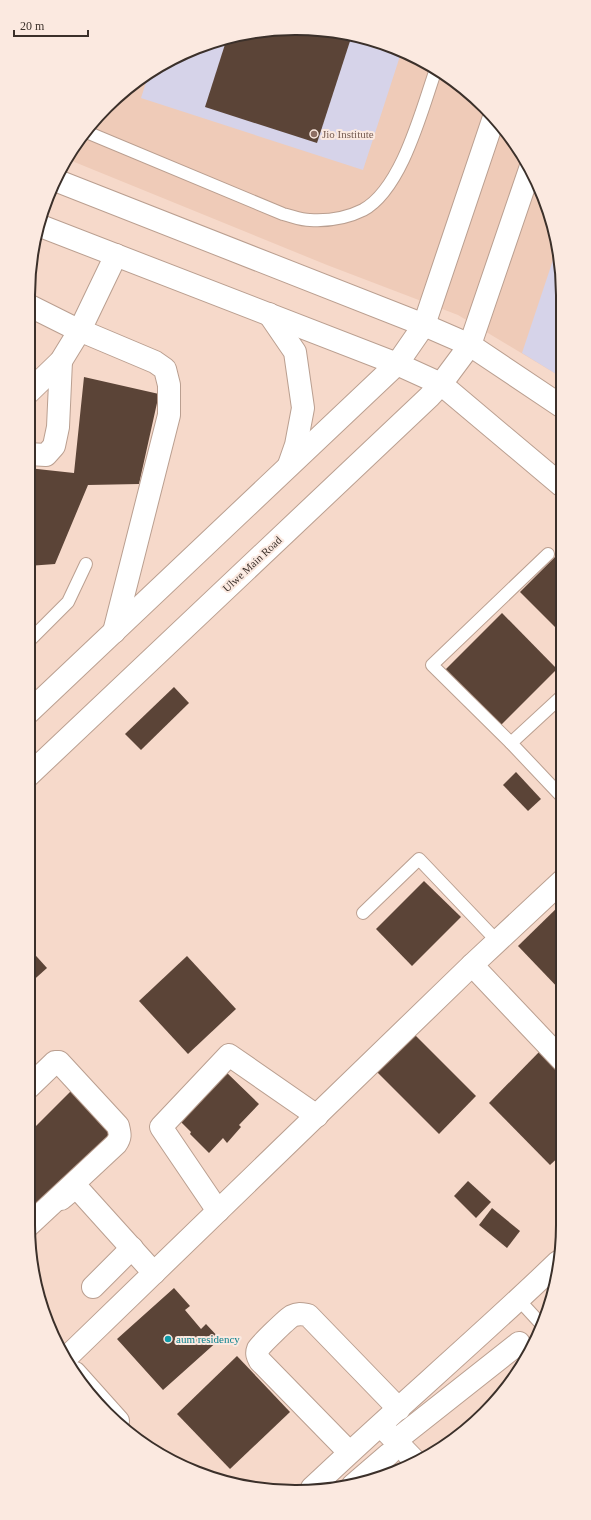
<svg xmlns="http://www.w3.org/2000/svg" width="591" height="1520" viewBox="0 0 591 1520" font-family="'Times New Roman',serif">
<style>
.built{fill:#efcbb8}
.education{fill:#d6d3e9}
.building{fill:#5b4437}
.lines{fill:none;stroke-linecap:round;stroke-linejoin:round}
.service-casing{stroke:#ba9f90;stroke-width:14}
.minor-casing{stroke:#ba9f90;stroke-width:24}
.tertiary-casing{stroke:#ba9f90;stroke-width:24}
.service{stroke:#fff;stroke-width:12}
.minor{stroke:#fff;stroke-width:22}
.tertiary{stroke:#fff;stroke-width:22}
.education-dot{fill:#8d6e63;stroke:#fbe9e0;stroke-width:1.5}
.culture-dot{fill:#0f9aa8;stroke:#fbe9e0;stroke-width:1.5}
.labels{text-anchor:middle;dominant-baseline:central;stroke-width:4;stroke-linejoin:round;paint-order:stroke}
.education-label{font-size:11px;fill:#785e54;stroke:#fbe9e0;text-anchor:start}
.street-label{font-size:11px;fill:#3b302a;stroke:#fbe9e0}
.culture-label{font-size:11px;fill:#0d838f;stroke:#fbe9e0;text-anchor:start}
.rim{fill:none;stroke:#3b302a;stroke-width:2}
</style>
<rect width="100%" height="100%" fill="#f6d9ca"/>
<!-- built -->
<path class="built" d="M313,29L365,37L444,73L497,119L536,177L561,260V377L458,315L327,265L67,159L83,132L119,94L162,64L210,42Z"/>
<!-- education -->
<g class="education">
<path d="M313,29L365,37L401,53L363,170L141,98L149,73L162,64L210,42L261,30Z"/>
<path d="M557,248L561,260V377L522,353Z"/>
</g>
<!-- building -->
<g class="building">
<path d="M313,29L352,35L317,143L205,107L227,38L261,30Z"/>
<path d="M84,377L159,394L139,484L88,485L55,564L28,566V468L74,473Z"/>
<path d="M561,551L562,618V634L520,592Z"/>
<path d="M502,613L557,669L499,727L444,671Z"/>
<path d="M174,687L189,703L141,750L125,734Z"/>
<path d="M516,772L541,799L528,811L503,785Z"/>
<path d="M424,881L461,917L412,966L376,929Z"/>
<path d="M562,903V992L518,946Z"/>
<path d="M28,947L47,968L28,985Z"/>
<path d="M187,956L236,1009L188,1054L139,1001Z"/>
<path d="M413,1033L476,1096L439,1134L376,1071Z"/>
<path d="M540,1051L563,1074V1153L550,1165L489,1103Z"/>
<path d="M225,1071L259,1104L239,1125L241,1127L227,1143L223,1138L209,1153L190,1134L191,1132L178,1119Z"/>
<path d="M76,1086L112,1132L77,1171L28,1212V1134Z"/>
<path d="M468,1181L491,1202L476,1218L454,1196Z"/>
<path d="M492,1208L520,1231L507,1248L479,1225Z"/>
<path d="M174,1288L190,1306L185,1310L201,1329L206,1324L220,1339L163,1390L117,1339Z"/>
<path d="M237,1356L290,1412L230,1469L177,1414Z"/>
</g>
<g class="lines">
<defs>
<g id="service">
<path d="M84,131L283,214C292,216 301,220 310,220C327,221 347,218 363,210C402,189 422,109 436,69"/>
<path d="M28,642L68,602L86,564"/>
<path d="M562,696L511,743L562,797"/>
<path d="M511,743L432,665L548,554"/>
<path d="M363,913L419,859L498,942"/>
<path d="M519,1300L542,1325"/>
</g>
<g id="minor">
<path d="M28,305L72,327L155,362L165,369L169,385V415L114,632"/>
<path d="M28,393L61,361L80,330L116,255"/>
<path d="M28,454L46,455L54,446L58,427L61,361"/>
<path d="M472,965L563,1061"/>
<path d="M28,1088L55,1062H59L118,1126C120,1134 121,1137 116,1144L28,1226"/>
<path d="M61,1199L73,1189L80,1191L154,1273"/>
<path d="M218,1211L161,1127L229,1055L317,1116"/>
<path d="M93,1287L132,1248"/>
<path d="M65,1359L472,965L562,881"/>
<path d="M386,1431L416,1462"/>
<path d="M395,1441L519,1343"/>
<path d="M349,1452L260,1361C258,1357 256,1354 258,1349C261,1344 287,1319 292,1316C298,1313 302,1314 308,1315L399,1409"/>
<path d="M353,1485L389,1454"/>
<path d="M312,1488C393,1411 478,1339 558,1262"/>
</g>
<g id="tertiary">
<path d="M55,180L424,325L470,345L561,406"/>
<path d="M38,225L397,364L441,384L561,485"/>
<path d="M269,314L295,352L303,408L296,445L289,465"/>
<path d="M28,713L397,364L424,325L494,117"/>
<path d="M28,776L429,397L441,384L470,345L530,169"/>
<path d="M75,1373L118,1421"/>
</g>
</defs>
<!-- service casing -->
<use href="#service" class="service-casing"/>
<!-- minor casing -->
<use href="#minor" class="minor-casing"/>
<!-- tertiary casing -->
<use href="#tertiary" class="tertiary-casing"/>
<!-- service -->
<use href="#service" class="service"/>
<!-- minor -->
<use href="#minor" class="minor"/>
<!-- tertiary -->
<use href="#tertiary" class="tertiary"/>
</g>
<!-- markers -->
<circle class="education-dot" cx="314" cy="134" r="4"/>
<circle class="culture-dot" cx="168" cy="1339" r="4"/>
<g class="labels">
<!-- education labels -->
<g class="education-label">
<text x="322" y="134">Jio Institute</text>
</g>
<!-- street labels -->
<g class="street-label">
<text transform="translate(252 564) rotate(-43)">Ulwe Main Road</text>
</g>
<!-- culture labels -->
<g class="culture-label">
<text x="176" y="1339">aum residency</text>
</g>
</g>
<!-- crop -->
<path d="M0 0H591V1520H0ZM295 35H296A260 260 0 0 1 556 295V1225A260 260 0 0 1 296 1485H295A260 260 0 0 1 35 1225V295A260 260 0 0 1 295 35Z" fill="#fbe9e0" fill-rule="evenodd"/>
<path class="rim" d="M295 35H296A260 260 0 0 1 556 295V1225A260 260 0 0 1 296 1485H295A260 260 0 0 1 35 1225V295A260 260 0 0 1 295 35Z"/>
<!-- scale -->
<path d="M14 30v6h74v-6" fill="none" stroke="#3b302a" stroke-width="2"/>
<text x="20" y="30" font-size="12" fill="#3b302a" stroke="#fbe9e0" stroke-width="3" paint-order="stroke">20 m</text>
</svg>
